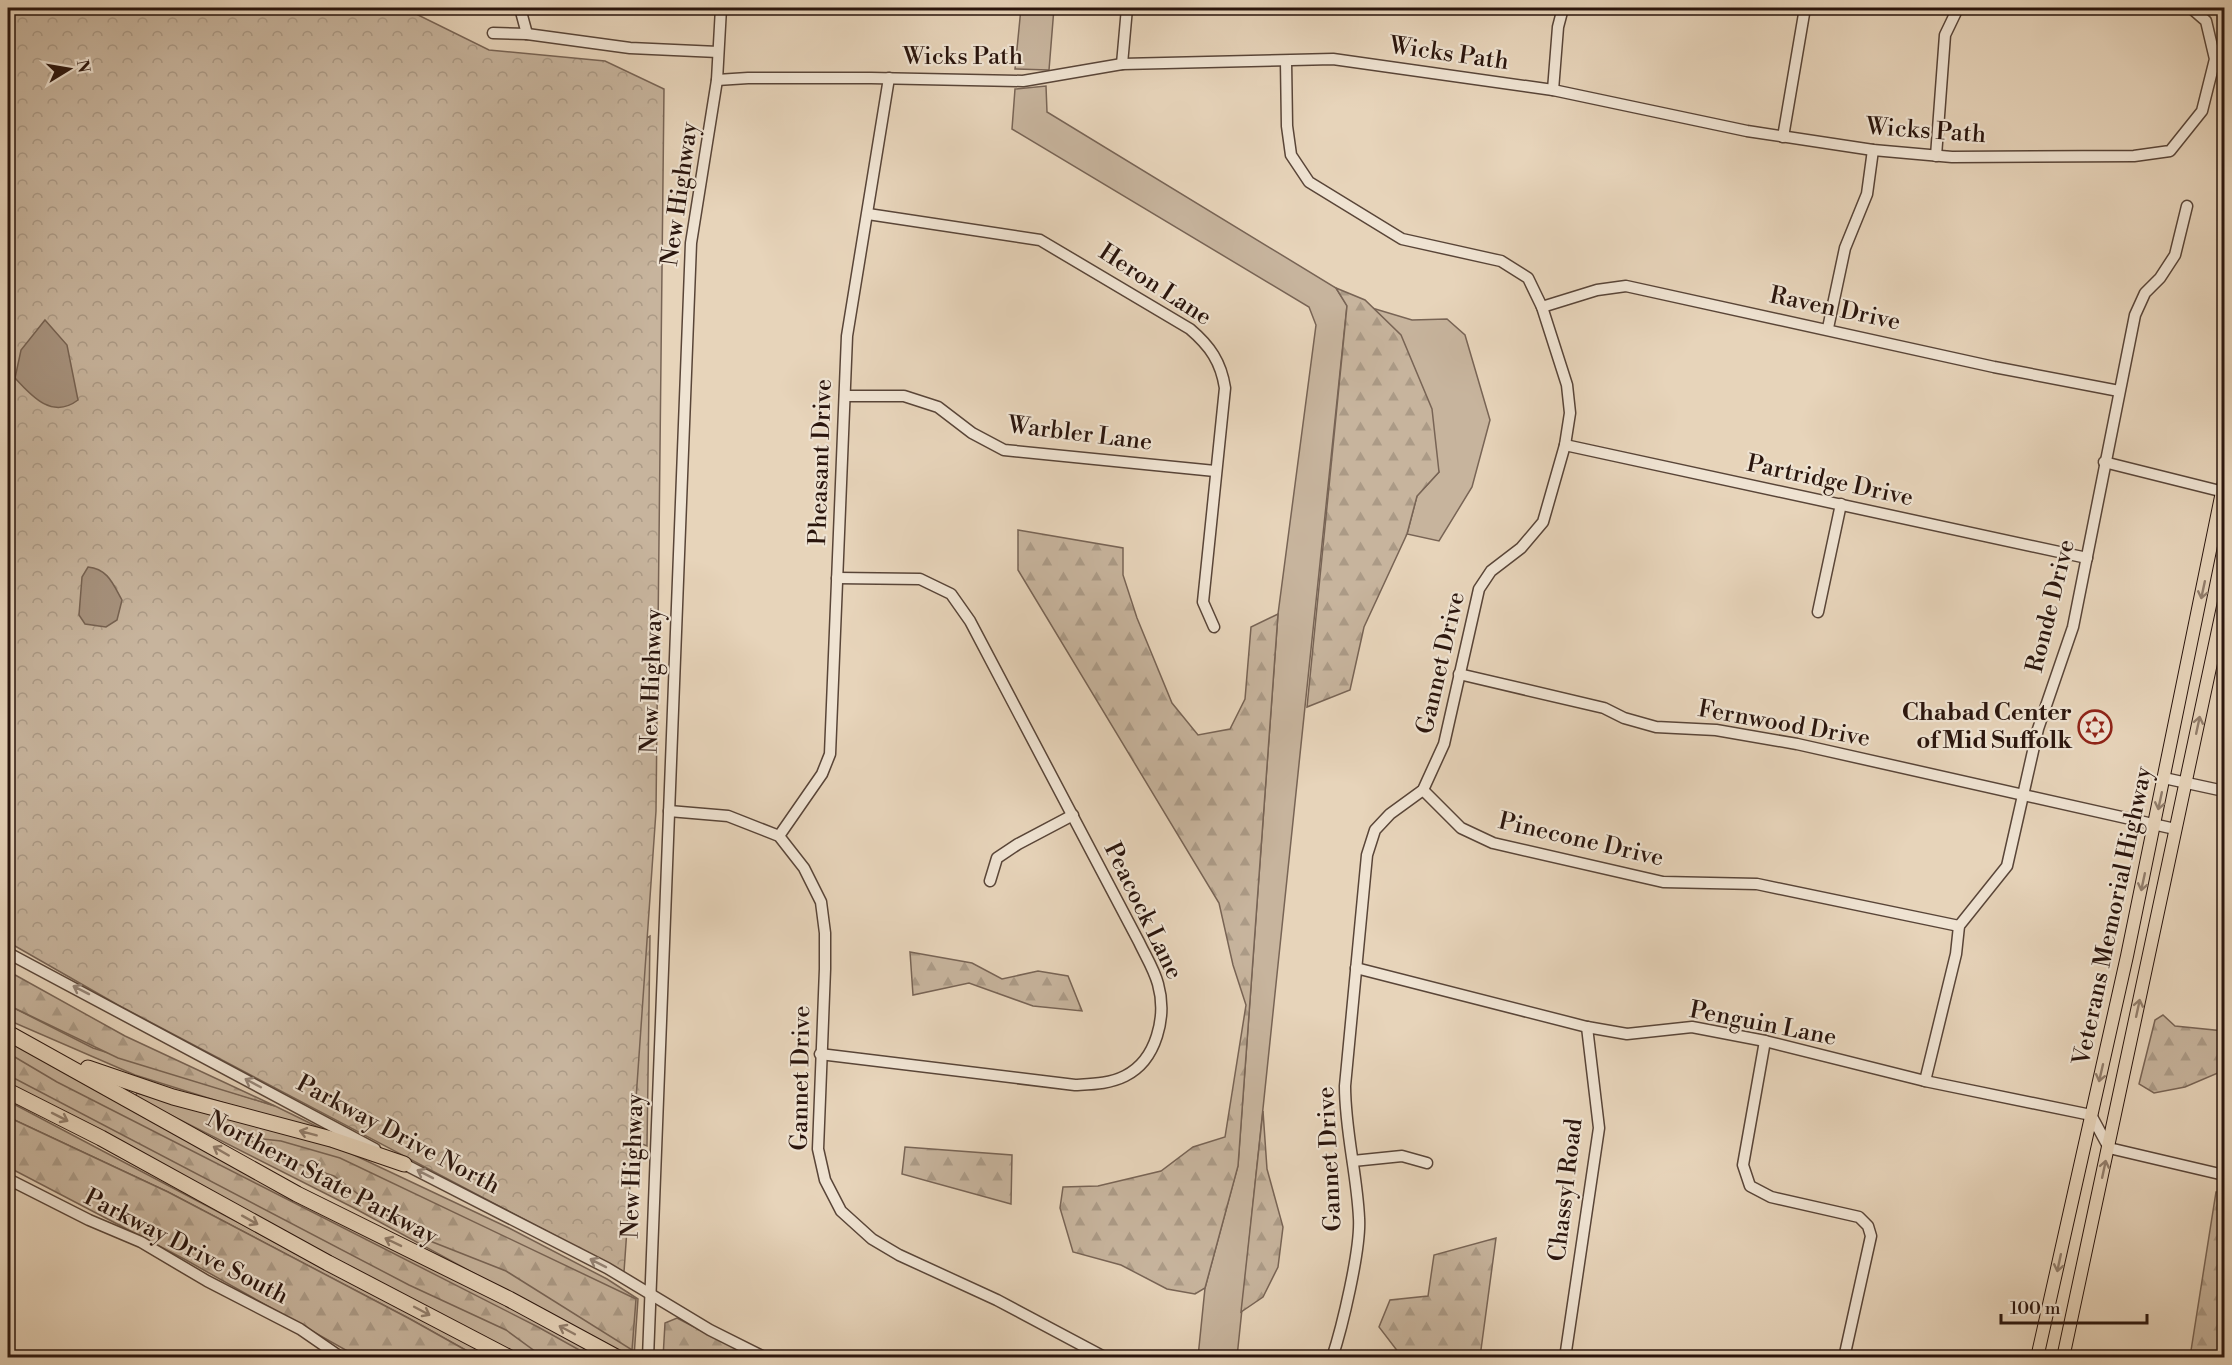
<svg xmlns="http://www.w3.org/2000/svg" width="2232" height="1365" viewBox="0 0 2232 1365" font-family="'Libre Bodoni',serif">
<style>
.grass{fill:#c7b49d;stroke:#786455;stroke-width:1.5}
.forest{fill:url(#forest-firs);stroke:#786455;stroke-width:1.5}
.park{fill:url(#park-crowns);stroke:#786455;stroke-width:1.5}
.water{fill:#a7937f;stroke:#756151;stroke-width:1.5}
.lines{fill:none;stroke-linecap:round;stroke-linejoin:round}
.minor-casing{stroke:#594538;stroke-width:13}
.major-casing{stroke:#2a150d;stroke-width:14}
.highway-casing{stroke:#2a150d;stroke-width:17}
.minor{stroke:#efe3d2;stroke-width:10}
.major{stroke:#e7d4ba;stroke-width:12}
.highway{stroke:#e7d4ba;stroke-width:15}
.oneway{stroke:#927e6c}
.oneway2{stroke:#968679}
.labels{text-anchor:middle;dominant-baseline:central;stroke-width:4.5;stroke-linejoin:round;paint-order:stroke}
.street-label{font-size:24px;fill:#2a150d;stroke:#efe3d2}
.poi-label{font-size:24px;font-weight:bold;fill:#2a150d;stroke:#efe3d2;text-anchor:end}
</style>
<defs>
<pattern id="forest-firs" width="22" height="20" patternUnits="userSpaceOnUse" patternTransform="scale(1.5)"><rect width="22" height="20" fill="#c7b49d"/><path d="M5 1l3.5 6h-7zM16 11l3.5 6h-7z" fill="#ab9a86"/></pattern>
<pattern id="park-crowns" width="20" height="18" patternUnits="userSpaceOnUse" patternTransform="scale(1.5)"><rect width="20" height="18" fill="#c7b49d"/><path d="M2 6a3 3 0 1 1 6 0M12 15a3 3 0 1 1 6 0" fill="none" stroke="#ab9a86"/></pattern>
</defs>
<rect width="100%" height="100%" fill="#e7d4ba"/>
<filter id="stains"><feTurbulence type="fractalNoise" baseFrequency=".00333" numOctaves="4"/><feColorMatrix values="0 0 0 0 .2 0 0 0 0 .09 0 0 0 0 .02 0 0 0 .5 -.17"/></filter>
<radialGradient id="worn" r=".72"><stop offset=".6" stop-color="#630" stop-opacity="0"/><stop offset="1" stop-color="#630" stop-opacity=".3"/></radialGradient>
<!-- grass -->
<g class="grass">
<path d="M1021,8H1054L1049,70L1015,69Z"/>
<path d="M1046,86L1047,112L1336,288L1347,305L1237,1357H1198L1205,1288L1238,1165L1278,614L1316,325L1309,307L1012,129L1015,89Z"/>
<path d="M1372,308L1412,320L1447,319L1465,335L1490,420L1472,487L1439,541L1407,534L1417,496L1439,472L1383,318Z"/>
<path d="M8,1005L93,1048L275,1106L320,1128L313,1131L135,1075L8,1020Z"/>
<path d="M8,1041L510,1306L602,1357H521L8,1085Z"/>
<path d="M137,1093L335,1146L509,1228L607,1279L638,1299L634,1357H628L354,1208L135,1097Z"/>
<path d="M8,1101L493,1357H478L410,1319L168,1192L8,1117Z"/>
</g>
<!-- forest -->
<g class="forest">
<path d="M1336,288L1365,300L1401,335L1432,409L1439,472L1417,496L1407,534L1364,627L1350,690L1307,707L1347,306Z"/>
<path d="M1018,530L1123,548V575L1137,618L1172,703L1198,735L1230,729L1245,699L1251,627L1278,614L1238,1166L1205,1288L1195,1294L1167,1289L1121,1265L1073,1252L1060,1208L1063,1187L1098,1186L1161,1171L1193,1147L1225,1137L1246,1005L1233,965L1219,903L1018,570Z"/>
<path d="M650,936L647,1146L600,1127L630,948Z"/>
<path d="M910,952L972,963L1002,979L1038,971L1068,976L1082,1011L1033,1006L969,983L913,995Z"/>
<path d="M8,971L125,1036L275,1106L118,1058L8,1005Z"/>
<path d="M2163,1015L2175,1026L2224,1031V1073L2220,1072L2185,1087L2154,1093L2139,1084L2155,1020Z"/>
<path d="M8,1053L57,1082L538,1327L592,1357H543L506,1330L409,1285L8,1075Z"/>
<path d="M1263,1111L1267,1169L1283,1227L1278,1267L1263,1297L1241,1312Z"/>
<path d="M8,1117L168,1192L410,1319L478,1357H358L186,1260L8,1167Z"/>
<path d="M245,1137L281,1141L340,1158L636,1299L632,1350L506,1271L430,1241L383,1213L334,1176L277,1157Z"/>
<path d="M905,1147L1012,1155L1011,1204L902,1174Z"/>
<path d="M2216,1192H2224V1357H2190Z"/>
<path d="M1496,1238L1480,1357H1402L1379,1327L1390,1300L1428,1296L1434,1255Z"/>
<path d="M677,1318L752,1357L663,1358L665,1323Z"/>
</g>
<!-- park -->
<path class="park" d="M8,8H404L489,50L605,61L664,89L656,811L624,1272L118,1005L8,942Z"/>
<!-- water -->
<g class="water">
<path d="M45,320L67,345L78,400C53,419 33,398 15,378L21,350Z"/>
<path d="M88,567C108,569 113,584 122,600L117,620L106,627L85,624L79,615L82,577Z"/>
</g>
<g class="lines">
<defs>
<g id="minor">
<path d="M520,8L527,34"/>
<path d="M493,33L527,34L630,48L718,52"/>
<path d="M1286,61L1287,126L1291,155L1309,182L1402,239L1501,261L1528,278L1542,307L1567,385L1570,413L1565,445L1543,522L1521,548L1491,571L1479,589L1444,744L1423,790L1390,814L1375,830L1367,855L1345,1086C1345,1131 1357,1174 1359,1218C1361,1249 1342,1328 1332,1358"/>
<path d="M1122,64L1127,8"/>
<path d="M717,80L748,78H871L1023,81L1122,64L1333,59L1553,90L1747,131L1873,150L1952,157L2134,156L2170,151L2202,111L2215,59L2206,21L2191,8"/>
<path d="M1553,90L1558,27L1563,8"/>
<path d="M1783,137L1805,8"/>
<path d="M1936,156L1945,35L1958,8"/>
<path d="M868,214L1040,240L1190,329C1210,346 1221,362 1225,388L1203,602L1214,627"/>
<path d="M1542,307L1597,290L1626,286L1994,367L2119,391"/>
<path d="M1828,328L1845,248L1867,194L1873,150"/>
<path d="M845,396H904L938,407L972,433L1004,450L1215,471"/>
<path d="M1565,445L2087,558"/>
<path d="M2104,462L2224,492"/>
<path d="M1818,612L1841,504"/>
<path d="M1459,674L1604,708L1624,718L1656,727L1716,730L1797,744L2175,829"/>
<path d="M2164,778L2224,791"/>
<path d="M1423,790L1461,828L1493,843L1663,882L1757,884L1959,926"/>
<path d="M669,811L728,816L779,836L804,868L821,902L825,933V969L818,1149L825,1180L841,1211L872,1239L899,1255L997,1300L1106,1358"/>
<path d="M779,836L822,774L830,754L847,336L889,78"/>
<path d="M990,881L997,858L1018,844L1073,815"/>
<path d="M8,953L375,1149"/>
<path d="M1356,968L1587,1027L1627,1034L1692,1027L1765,1041L1925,1081L2091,1115L2109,1148L2224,1175"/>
<path d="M1765,1041L1743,1165L1750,1186L1771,1197L1859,1217L1868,1226L1871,1236L1844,1358"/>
<path d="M820,1054L1075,1085C1092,1084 1109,1084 1125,1076C1157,1060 1167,1016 1158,984C1154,969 1145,955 1139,942L970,621L951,594L920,579L837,578"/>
<path d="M1925,1081L1956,954L1959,926L2007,866L2038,729L2073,627L2135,315L2145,293L2160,278L2175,255L2187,206"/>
<path d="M1353,1161L1402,1156L1427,1163"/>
<path d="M400,1162L607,1268L710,1330L766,1358"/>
<path d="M8,1179L89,1220L141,1242L207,1281L300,1329L342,1358"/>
<path d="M648,1358L691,243L717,80L721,8"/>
<path d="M1565,1358L1599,1128L1587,1027"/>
</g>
<g id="major">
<path d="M2037,1358L2127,956L2224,482"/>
<path d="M2063,1358L2224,602"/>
</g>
<g id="highway">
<path d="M8,1033L297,1194L509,1299L618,1358"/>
<path d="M88,1068L173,1097L331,1139L404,1164"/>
<path d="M8,1091L101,1138L328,1263L510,1358"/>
</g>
</defs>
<!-- minor casing -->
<use href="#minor" class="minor-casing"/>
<!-- major casing -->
<use href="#major" class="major-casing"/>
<!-- highway casing -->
<use href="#highway" class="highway-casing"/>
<!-- minor -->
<use href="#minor" class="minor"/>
<!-- major -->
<use href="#major" class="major"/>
<!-- highway -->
<use href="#highway" class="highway"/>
</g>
<!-- one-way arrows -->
<defs><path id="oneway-shaft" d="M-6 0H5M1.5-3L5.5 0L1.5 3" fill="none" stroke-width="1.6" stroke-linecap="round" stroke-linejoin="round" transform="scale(1.5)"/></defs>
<g class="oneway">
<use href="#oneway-shaft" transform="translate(2203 590) rotate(102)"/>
<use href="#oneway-shaft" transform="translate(2198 725) rotate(-78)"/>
<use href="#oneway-shaft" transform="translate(2160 801) rotate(102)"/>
<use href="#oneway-shaft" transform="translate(2143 882) rotate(102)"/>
<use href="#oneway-shaft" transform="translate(2138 1008) rotate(-78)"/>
<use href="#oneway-shaft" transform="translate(2101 1073) rotate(103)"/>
<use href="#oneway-shaft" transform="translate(60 1117) rotate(27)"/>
<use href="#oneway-shaft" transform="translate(308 1133) rotate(-165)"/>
<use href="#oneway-shaft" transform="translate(221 1151) rotate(-150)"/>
<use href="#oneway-shaft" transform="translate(2104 1169) rotate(-78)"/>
<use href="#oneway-shaft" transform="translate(250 1220) rotate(29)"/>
<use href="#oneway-shaft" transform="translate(393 1242) rotate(-154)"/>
<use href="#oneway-shaft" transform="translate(2059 1263) rotate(102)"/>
<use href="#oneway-shaft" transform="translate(422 1311) rotate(28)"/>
<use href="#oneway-shaft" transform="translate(567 1330) rotate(-152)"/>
</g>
<g class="oneway2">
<use href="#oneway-shaft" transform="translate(81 990) rotate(-153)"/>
<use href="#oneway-shaft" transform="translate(253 1083) rotate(-152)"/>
<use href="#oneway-shaft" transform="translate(425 1174) rotate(-153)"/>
<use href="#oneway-shaft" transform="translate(598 1263) rotate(-153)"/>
</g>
<!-- icons -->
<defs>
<symbol id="synagogue-ring" viewBox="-11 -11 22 22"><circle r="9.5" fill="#efe3d2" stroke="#8f2418" stroke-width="1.5"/><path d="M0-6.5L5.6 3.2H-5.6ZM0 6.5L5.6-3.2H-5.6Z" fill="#8f2418"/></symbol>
</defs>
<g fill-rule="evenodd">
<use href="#synagogue-ring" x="2076" y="708" width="38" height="38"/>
</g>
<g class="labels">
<!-- street labels -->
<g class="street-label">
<text transform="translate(1449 54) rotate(8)">Wicks Path</text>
<text x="963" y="57">Wicks Path</text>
<text transform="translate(1926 131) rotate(4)">Wicks Path</text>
<text transform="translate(680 194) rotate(-82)">New Highway</text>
<text transform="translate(1155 285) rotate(33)">Heron Lane</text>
<text transform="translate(1835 309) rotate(12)">Raven Drive</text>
<text transform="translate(1080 434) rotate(7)">Warbler Lane</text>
<text transform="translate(821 462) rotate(-88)">Pheasant Drive</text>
<text transform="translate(1830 481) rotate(12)">Partridge Drive</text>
<text transform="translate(2051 606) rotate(-76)">Ronde Drive</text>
<text transform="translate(1441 663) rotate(-77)">Gannet Drive</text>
<text transform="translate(652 681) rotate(-88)">New Highway</text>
<text transform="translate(1784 724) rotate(10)">Fernwood Drive</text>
<text transform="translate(1581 840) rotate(13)">Pinecone Drive</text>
<text transform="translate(1143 911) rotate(64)">Peacock Lane</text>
<text transform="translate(2113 916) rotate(-78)">Veterans Memorial Highway</text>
<text transform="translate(1763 1024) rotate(11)">Penguin Lane</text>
<text transform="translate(801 1078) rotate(-89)">Gannet Drive</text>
<text transform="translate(398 1135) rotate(28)">Parkway Drive North</text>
<text transform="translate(1330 1159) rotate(-93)">Gannet Drive</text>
<text transform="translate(633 1166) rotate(-88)">New Highway</text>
<text transform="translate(322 1178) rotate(28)">Northern State Parkway</text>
<text transform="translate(1566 1190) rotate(-83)">Chassyl Road</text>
<text transform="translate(186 1247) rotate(27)">Parkway Drive South</text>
</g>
<!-- poi labels -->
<g class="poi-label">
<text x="2072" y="713">Chabad Center<tspan x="2072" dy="28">of Mid Suffolk</tspan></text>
</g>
</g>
<!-- margin -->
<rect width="2232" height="1365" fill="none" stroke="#e7d4ba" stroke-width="30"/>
<rect x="9" y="9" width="2214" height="1347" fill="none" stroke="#2a150d" stroke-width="3"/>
<rect x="15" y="15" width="2202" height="1335" fill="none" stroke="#2a150d" stroke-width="1.5"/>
<!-- north arrow -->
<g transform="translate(69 69) rotate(79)" stroke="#efe3d2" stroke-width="4.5" paint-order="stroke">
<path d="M0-4.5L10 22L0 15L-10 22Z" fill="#2a150d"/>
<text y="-9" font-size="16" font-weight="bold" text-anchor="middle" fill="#2a150d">N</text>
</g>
<!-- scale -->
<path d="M2001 1314v9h146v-9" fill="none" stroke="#2a150d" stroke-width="3"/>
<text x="2010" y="1314" font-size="18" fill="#2a150d" stroke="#efe3d2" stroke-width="4.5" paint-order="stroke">100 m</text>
<rect width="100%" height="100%" filter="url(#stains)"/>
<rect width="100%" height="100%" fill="url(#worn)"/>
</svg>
